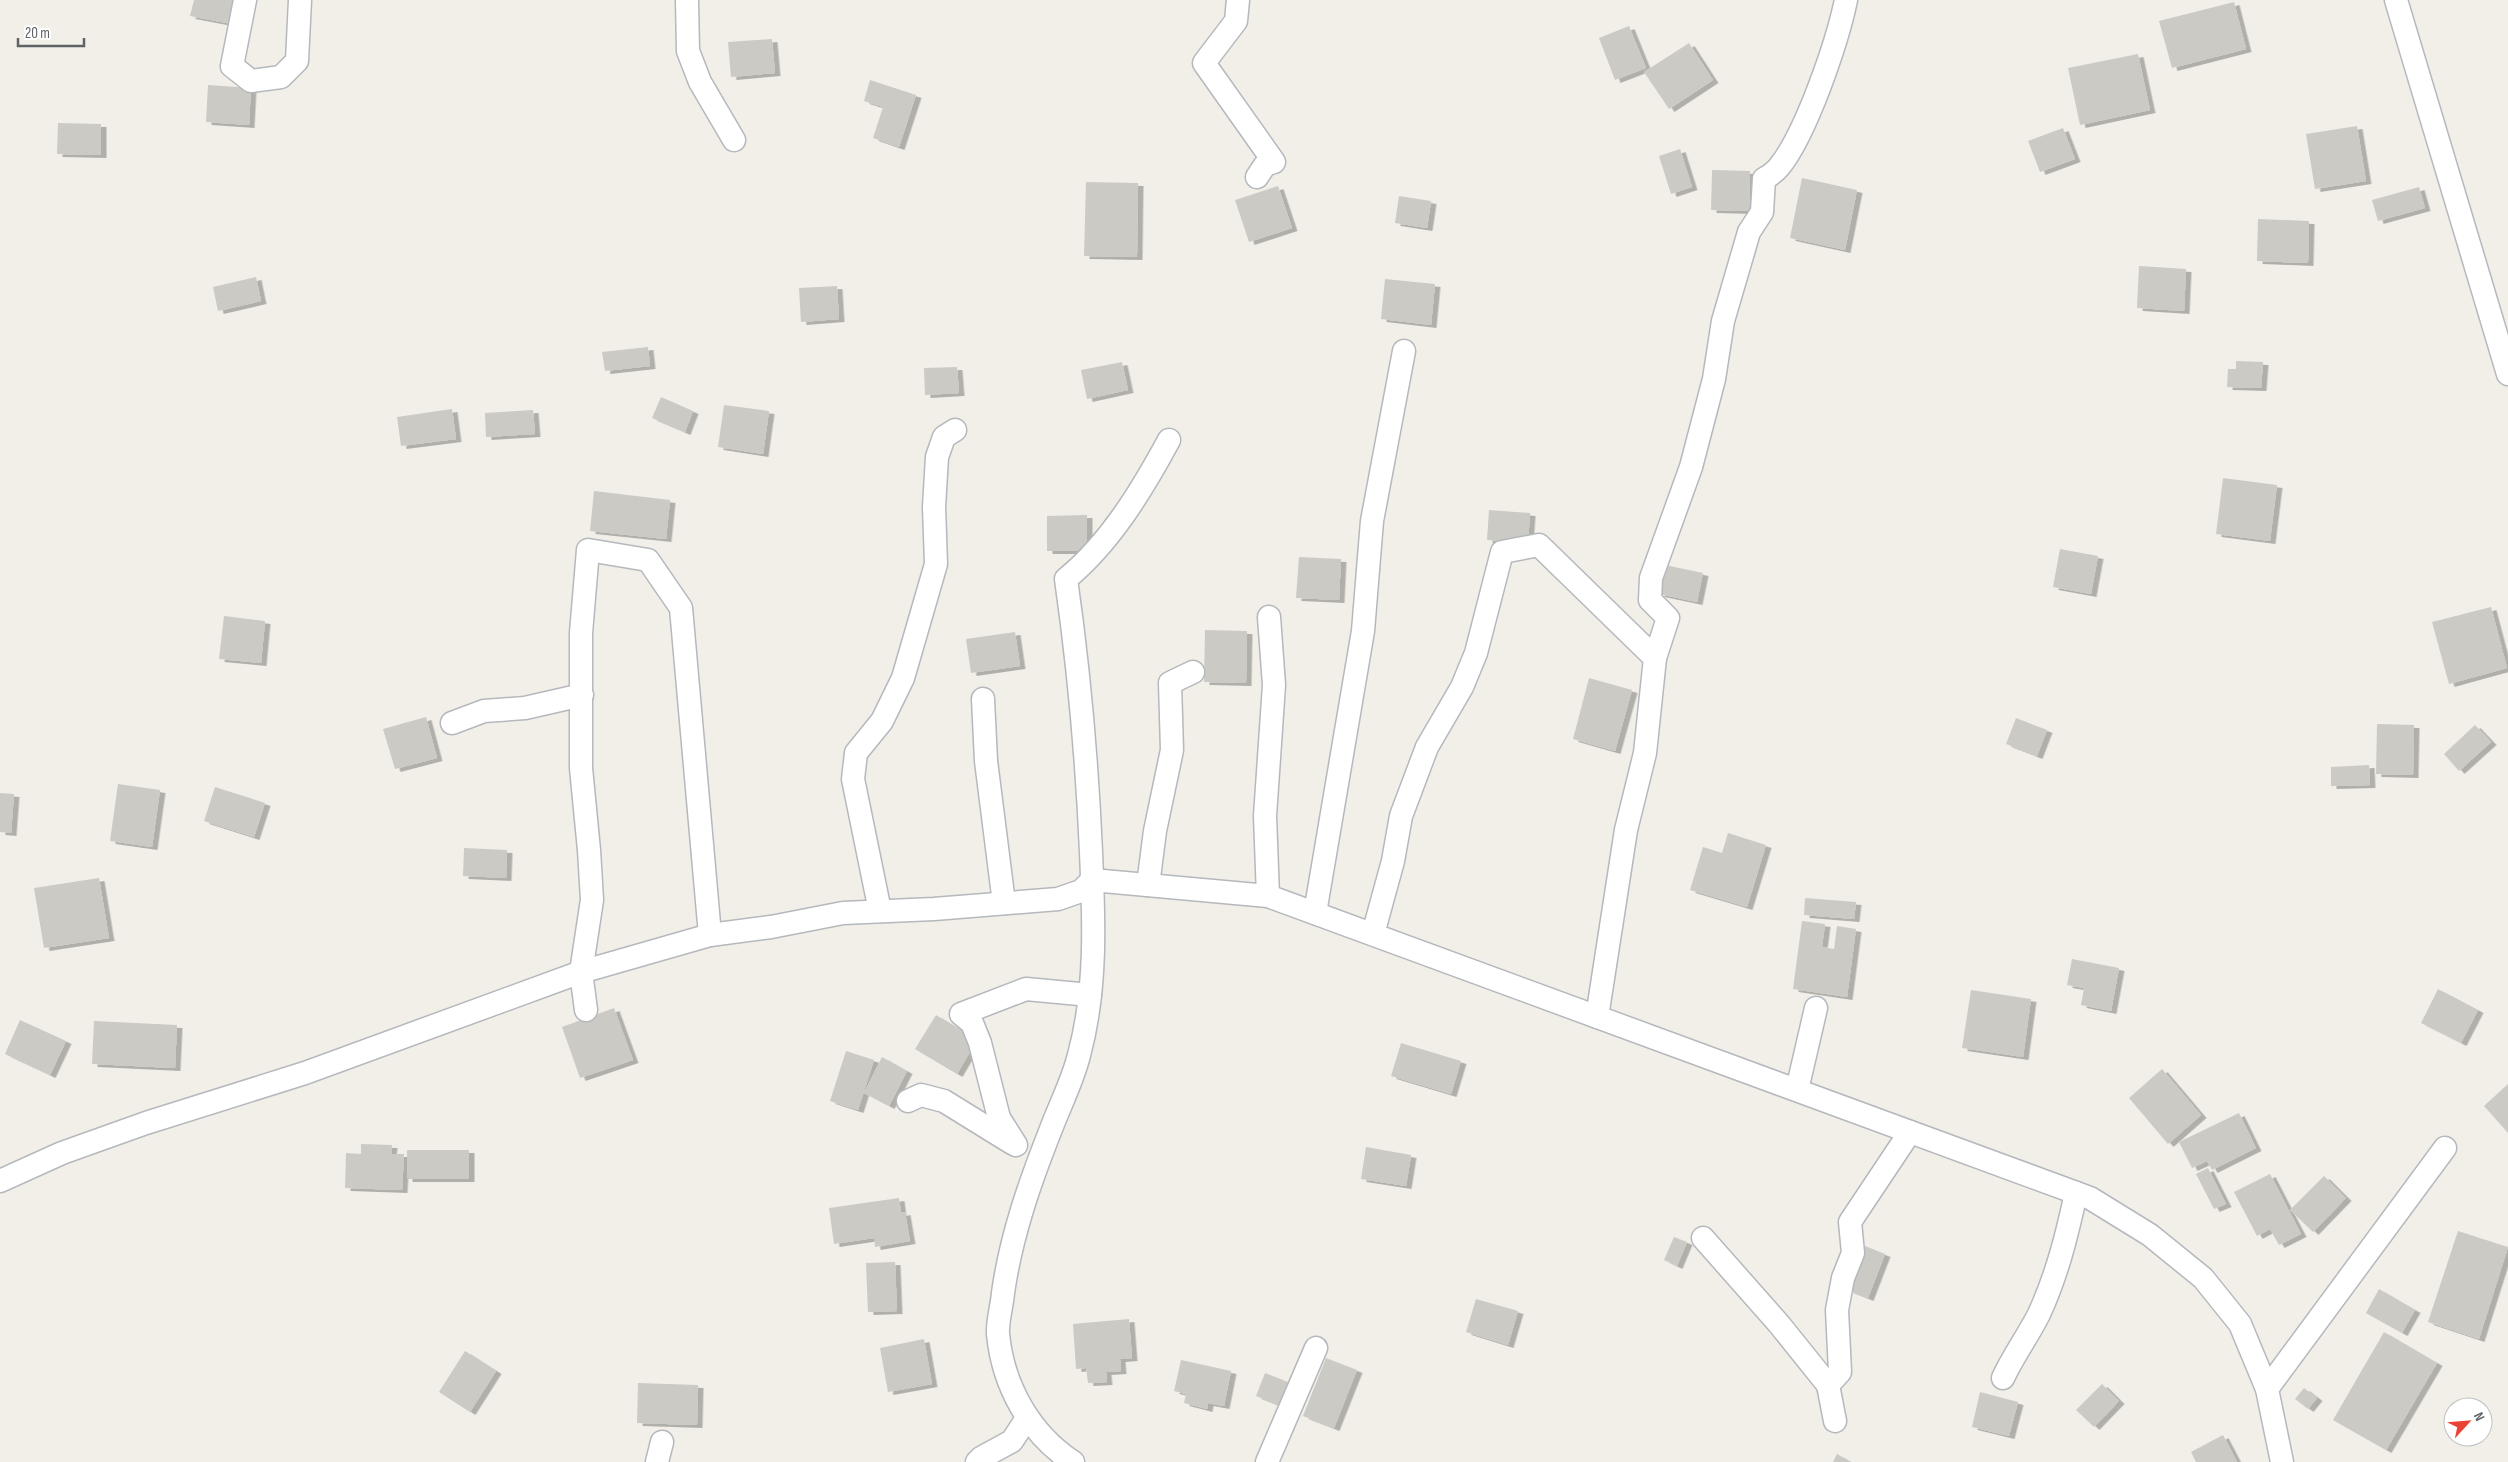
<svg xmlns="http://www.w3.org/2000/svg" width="2508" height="1462" viewBox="0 0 2508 1462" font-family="'Sofia Sans Condensed',sans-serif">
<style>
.building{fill:#cccac5;filter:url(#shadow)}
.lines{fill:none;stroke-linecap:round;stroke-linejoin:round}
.minor-casing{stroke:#b5b8bc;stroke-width:25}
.minor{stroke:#fff;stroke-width:22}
</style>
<defs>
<filter id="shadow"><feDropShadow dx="5.5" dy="3" stdDeviation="0" flood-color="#0004"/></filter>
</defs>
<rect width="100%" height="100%" fill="#f1efe8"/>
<!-- building -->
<g class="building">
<path d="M194,0H237L232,24L190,16Z"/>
<path d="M2234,2L2246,49L2172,68L2159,21Z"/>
<path d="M1629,26L1646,68L1615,80L1599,38Z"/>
<path d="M772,39L775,73L731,77L728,42Z"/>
<path d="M1689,43L1713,80L1669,109L1644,72Z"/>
<path d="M2138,54L2150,110L2080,125L2068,68Z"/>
<path d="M870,80L916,95L899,147L873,138L883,107L864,101Z"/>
<path d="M208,85L251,88L249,125L206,122Z"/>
<path d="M58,123L101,124V155L57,154Z"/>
<path d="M2357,126L2366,181L2315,189L2306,134Z"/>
<path d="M2063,128L2075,159L2040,172L2028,141Z"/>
<path d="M1680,149L1692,187L1671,194L1659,156Z"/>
<path d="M1712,170L1750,171L1749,211L1711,210Z"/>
<path d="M1802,178L1857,190L1845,250L1790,238Z"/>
<path d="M1086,182L1138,183L1137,257L1084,256Z"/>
<path d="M1278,186L1292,228L1249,242L1235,200Z"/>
<path d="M2419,187L2425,208L2378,221L2372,200Z"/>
<path d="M1399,196L1431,201L1427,228L1395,223Z"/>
<path d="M2258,219L2309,221L2308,263L2257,261Z"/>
<path d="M2139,266L2186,269L2184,311L2137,308Z"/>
<path d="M256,277L261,301L218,311L213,287Z"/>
<path d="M1385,279L1435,284L1431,325L1381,319Z"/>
<path d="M837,286L839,319L801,322L799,288Z"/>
<path d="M648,347L650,366L605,371L602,352Z"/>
<path d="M2236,361L2263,362L2261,388L2227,387L2228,369H2236Z"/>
<path d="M1122,362L1128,390L1087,399L1081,370Z"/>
<path d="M957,367L959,393L925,395L924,368Z"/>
<path d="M661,397L693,411L685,432L652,418Z"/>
<path d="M724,405L769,411L763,454L718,447Z"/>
<path d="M452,409L456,439L401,446L397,417Z"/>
<path d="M533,410L535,434L486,437L485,413Z"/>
<path d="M2223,478L2277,485L2270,541L2216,534Z"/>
<path d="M594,491L670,500L666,539L590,531Z"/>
<path d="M1489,510L1530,513L1528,543L1487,540Z"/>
<path d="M1087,515V551H1047V516Z"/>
<path d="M2060,549L2098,556L2091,594L2053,587Z"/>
<path d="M1299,557L1341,559L1339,600L1296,598Z"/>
<path d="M1665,565L1703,573L1697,602L1659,594Z"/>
<path d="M2491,607L2507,668L2449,684L2432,622Z"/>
<path d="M224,616L265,621L261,663L219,659Z"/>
<path d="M1205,630L1247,631L1246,683L1204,682Z"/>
<path d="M1015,632L1020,666L971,673L966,639Z"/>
<path d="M1589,678L1632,690L1615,751L1573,739Z"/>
<path d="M426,717L437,758L395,769L383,729Z"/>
<path d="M2016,718L2047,730L2037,756L2006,744Z"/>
<path d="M2377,724L2414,725L2413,775L2376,774Z"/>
<path d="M2475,725L2491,742L2459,771L2444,754Z"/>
<path d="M2369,765L2370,785L2331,786V767Z"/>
<path d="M118,784L160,790L152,847L110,841Z"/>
<path d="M215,787L265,803L254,837L204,821Z"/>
<path d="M0,793L14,794L11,833L0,832Z"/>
<path d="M1728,833L1766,845L1747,907L1690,890L1703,847L1722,853Z"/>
<path d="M464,848L507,850L506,878L463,876Z"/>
<path d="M99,878L109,938L44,948L34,888Z"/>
<path d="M1805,898L1856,902L1854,919L1804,915Z"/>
<path d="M1802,921L1825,924L1822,947L1834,949L1837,926L1856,929L1847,997L1793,989Z"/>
<path d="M2072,959L2119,968L2111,1011L2081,1005L2084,988L2067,985Z"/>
<path d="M2438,989L2478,1010L2461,1043L2421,1023Z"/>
<path d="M1971,990L2031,999L2023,1057L1962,1048Z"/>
<path d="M614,1008L633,1060L580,1078L562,1027Z"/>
<path d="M936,1015L977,1040L957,1074L915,1049Z"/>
<path d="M20,1020L66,1041L50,1075L5,1054Z"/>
<path d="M94,1021L177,1025L175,1068L92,1064Z"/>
<path d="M1401,1043L1461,1061L1451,1094L1391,1076Z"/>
<path d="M846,1051L874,1060L858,1110L830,1101Z"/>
<path d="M882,1057L907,1071L889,1106L864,1093Z"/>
<path d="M2162,1069L2201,1115L2168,1144L2129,1098Z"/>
<path d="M2508,1084V1133L2484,1106Z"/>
<path d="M2239,1113L2256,1148L2212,1170L2207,1161L2192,1168L2179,1142Z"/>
<path d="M361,1144L392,1145L391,1154H404L402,1190L345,1188L346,1153L361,1154Z"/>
<path d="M1366,1147L1411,1155L1406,1186L1361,1179Z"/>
<rect x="407" y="1150" width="62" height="29"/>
<path d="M2208,1168L2226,1204L2214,1209L2196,1174Z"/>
<path d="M2270,1174L2301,1234L2279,1245L2270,1229L2257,1236L2234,1192Z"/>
<path d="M2324,1176L2346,1198L2313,1232L2290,1210Z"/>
<path d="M899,1198L901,1213L905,1212L910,1241L875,1247L874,1238L834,1244L829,1208Z"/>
<path d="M2458,1231L2508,1247L2479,1339L2428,1322Z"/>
<path d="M1674,1237L1687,1242L1677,1266L1664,1260Z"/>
<path d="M1865,1246L1885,1254L1868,1298L1848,1290Z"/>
<path d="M895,1262L897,1311L868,1312L866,1263Z"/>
<path d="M2379,1289L2415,1310L2402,1333L2366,1313Z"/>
<path d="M1476,1299L1518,1311L1508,1345L1466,1332Z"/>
<path d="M1129,1319L1132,1358L1120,1359L1121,1371L1106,1372L1107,1382L1088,1383L1086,1368L1076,1369L1073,1324Z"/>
<path d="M2384,1332L2437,1363L2386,1450L2333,1420Z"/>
<path d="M924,1339L932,1384L888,1392L880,1348Z"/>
<path d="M465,1351L496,1371L470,1412L439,1392Z"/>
<path d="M1326,1358L1357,1370L1334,1428L1303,1416Z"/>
<path d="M1181,1360L1231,1371L1224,1406L1208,1403L1207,1409L1184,1403L1186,1394L1174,1391Z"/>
<path d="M1265,1373L1288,1382L1279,1405L1256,1396Z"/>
<path d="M638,1383L698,1385L697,1425L637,1423Z"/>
<path d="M2102,1384L2119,1401L2094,1427L2076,1410Z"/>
<path d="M2304,1388L2317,1398L2308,1409L2295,1399Z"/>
<path d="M1980,1392L2018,1402L2009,1436L1972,1427Z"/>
<path d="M2223,1435L2237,1462H2196L2191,1452Z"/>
<path d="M1837,1454L1851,1462H1833Z"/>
</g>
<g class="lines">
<defs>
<g id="minor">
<path d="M245,0L232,66L251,81L281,77L297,61L300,0"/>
<path d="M687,0L688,51L700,82L734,140"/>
<path d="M1238,0L1236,21L1204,63L1274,162L1265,165L1257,177"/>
<path d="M2396,0L2508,374"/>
<path d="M983,699L986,761L1004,903"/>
<path d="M452,723L484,711L525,708L582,695"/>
<path d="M1148,885L1155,831L1172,750L1170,683L1193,672"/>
<path d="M1268,896L1265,816L1274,685L1269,617"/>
<path d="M880,911L853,779L856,753L882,721L903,678L936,564L934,507L937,457L944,437L955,430"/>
<path d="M1315,913L1363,631L1372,521L1404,351"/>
<path d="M1373,934L1393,861L1401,816L1427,747L1462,687L1476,653L1502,552L1539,545L1655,658"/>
<path d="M586,1010L581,972L592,900L589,850L581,768V633L588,550L648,560L681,608L710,935"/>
<path d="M1597,1017L1626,830L1645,753L1655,658L1668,618L1650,600L1651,578L1691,467L1714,379L1723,321L1749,232L1762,212L1764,179C1769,176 1775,172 1779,167C1806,134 1837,43 1846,0"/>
<path d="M1797,1090L1816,1008"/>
<path d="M908,1101L921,1095L944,1101L1012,1143"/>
<path d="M1016,1145L999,1118L980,1043L972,1023L961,1014L1026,989L1090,995"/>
<path d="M0,1181L62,1153L146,1123L305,1073L581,972L710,935L771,927L843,913L934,909L1058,899L1081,891L1092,880L1268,896L2090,1198L2150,1235L2203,1278L2240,1324L2267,1389"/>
<path d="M1703,1238L1779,1324L1828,1385"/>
<path d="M2003,1378C2013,1356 2028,1336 2039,1314C2057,1275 2067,1235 2076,1193"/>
<path d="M1835,1421L1828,1385L1840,1372L1837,1310L1843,1278L1853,1253L1850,1222L1910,1132"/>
<path d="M657,1462L662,1442"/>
<path d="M977,1462L981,1458L1012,1441L1027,1418"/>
<path d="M1073,1462C1030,1434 1003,1386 998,1334C997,1322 1002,1306 1003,1293C1011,1236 1030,1182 1051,1129C1060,1105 1073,1080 1079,1055C1097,989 1094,920 1091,852C1087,760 1079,670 1066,579C1110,543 1142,490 1169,440"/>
<path d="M1267,1462L1316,1348"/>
<path d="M2282,1462L2267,1389L2445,1148"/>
</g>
</defs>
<!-- minor casing -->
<use href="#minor" class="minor-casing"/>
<!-- minor -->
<use href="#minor" class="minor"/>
</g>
<!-- north arrow -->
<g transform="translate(2468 1422) rotate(64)"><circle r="24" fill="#ffffff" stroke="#bfc1c3"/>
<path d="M0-4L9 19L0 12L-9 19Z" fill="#ea4335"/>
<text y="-8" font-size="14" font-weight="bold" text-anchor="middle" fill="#5f6368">N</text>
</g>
<!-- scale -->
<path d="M18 38v8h66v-8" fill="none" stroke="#5f6368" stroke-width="2.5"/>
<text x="25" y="38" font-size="15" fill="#5f6368" stroke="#ffffff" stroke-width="4" paint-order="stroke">20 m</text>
</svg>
